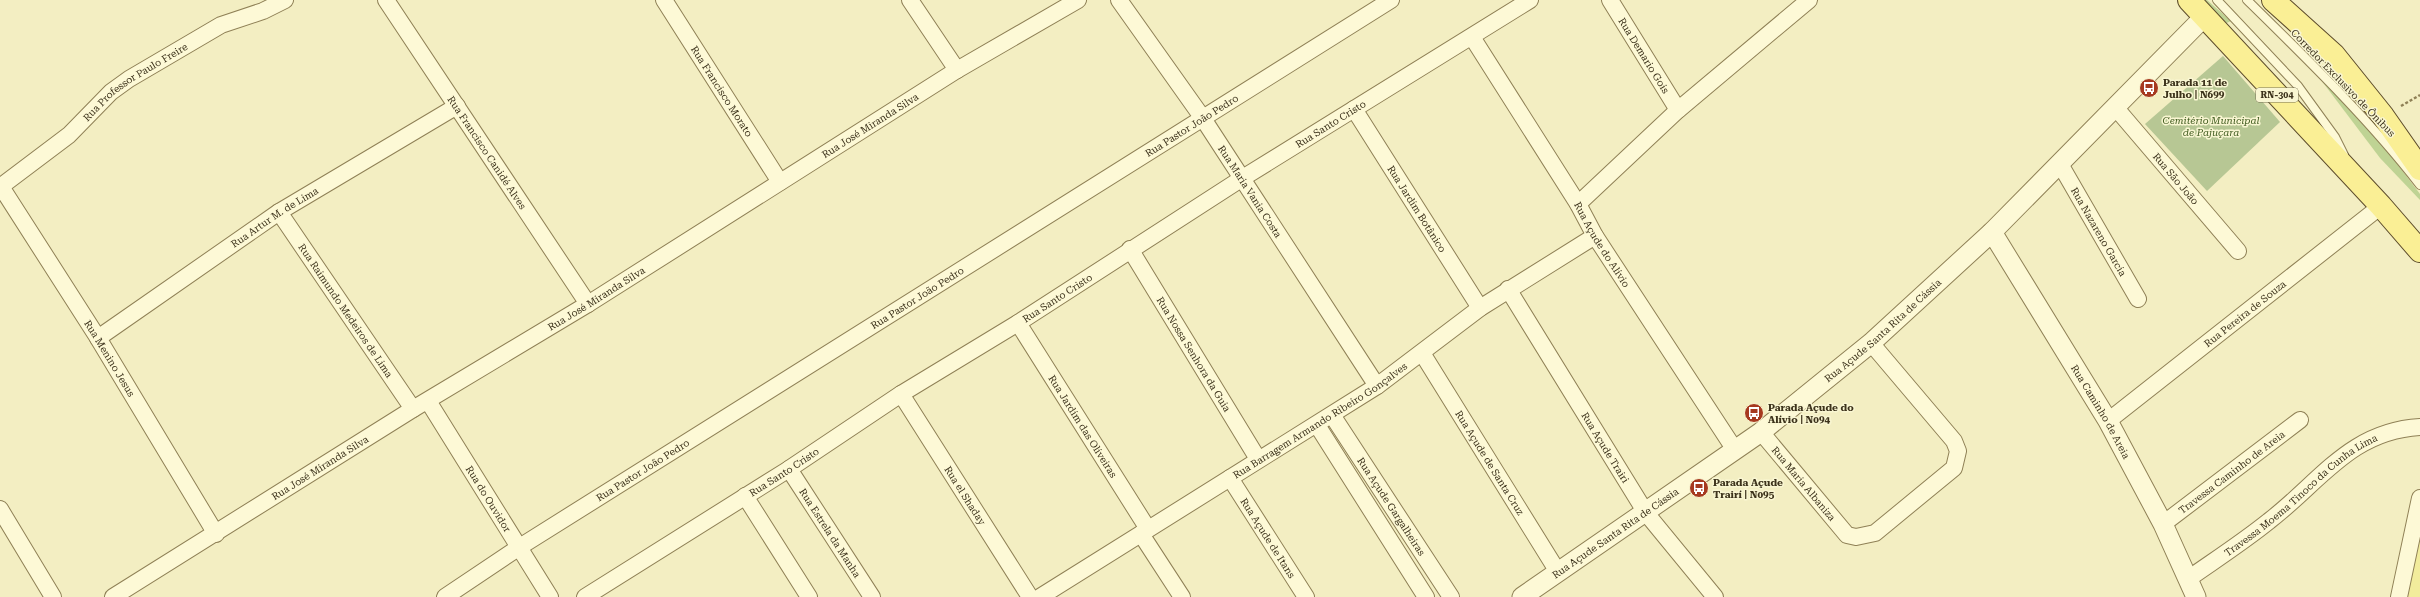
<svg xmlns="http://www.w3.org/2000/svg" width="2420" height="597" viewBox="0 0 2420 597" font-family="'Roboto Serif',serif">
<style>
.green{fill:#bfd394}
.sand{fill:#f2ec9c}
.cemetery{fill:#b7c794}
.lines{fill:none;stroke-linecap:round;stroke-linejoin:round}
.service-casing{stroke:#8f8056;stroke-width:10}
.minor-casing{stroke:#8f8056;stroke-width:18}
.tertiary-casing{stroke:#8f8056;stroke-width:21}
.primary-casing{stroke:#5d4c2b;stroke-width:24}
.path{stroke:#8f8056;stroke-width:2.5;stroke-dasharray:3 2;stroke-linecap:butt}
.service{stroke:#fdf9d6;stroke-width:8}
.minor{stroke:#fdf9d6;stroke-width:16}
.tertiary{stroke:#fdf9d6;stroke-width:19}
.primary{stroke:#faef95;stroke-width:22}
.labels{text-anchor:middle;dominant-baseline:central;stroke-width:3;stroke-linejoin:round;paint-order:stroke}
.shield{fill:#f9f6d2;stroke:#756e53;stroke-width:1}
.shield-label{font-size:9px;font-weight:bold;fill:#3d331c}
.street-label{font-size:10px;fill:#3d331c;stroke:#f9f6d2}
.poi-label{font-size:10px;font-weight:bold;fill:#3d331c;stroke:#f9f6d2;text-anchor:start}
.park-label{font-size:10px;font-style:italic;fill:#415c20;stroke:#f9f6d2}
</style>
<rect width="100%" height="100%" fill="#f3eec2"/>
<!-- green -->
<g class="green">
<path d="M2199,0H2207L2231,21L2220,26Z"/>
<path d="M2318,76L2383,145L2420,194V200L2380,158Z"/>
</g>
<!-- sand -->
<path class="sand" d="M2420,519V597H2405Z"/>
<!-- cemetery -->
<path class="cemetery" d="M2223,56L2280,122L2207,191L2145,124Z"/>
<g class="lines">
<defs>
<g id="service">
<path d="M2217,0L2298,86L2335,137L2344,155"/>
<path d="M2247,0C2307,59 2368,118 2420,185"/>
</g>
<g id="minor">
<path id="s1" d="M386,0L588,304"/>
<path id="s2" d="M664,0L780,182"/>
<path d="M910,0L957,70"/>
<path id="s3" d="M1119,0L1202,117L1377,386"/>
<path id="s4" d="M1610,0L1678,110"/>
<path id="s5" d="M1472,37L1578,204L1595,236L1735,450"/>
<path id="s6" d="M2115,107L2238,251"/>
<path id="s7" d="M1354,109L1480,308"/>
<path id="s8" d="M2060,164L2138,299"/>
<path id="s9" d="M0,185L98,338L216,534"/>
<path id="s10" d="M0,187L69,135L111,92L129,79L221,25L263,11L285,0"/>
<path d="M1578,204L1678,110L1809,0"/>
<path id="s11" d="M279,212L413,409"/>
<path id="s12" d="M1130,249L1258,459"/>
<path id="s13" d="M1508,289L1646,513L1715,597"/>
<path id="s14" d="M1018,323L1148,529"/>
<path id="s15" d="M98,338L279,212L457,106"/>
<path id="s16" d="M1422,353L1558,572"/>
<path id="s17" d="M901,394L1030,597"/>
<path id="s18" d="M428,401L550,597"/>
<path id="s19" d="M1332,415L1451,597"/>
<path id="s20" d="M2108,421L2381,206"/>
<path d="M1317,425L1426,597"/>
<path id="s21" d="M1761,432L1847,535L1856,537L1875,533L1954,468L1958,451L1954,441L1871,343"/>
<path id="s22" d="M789,469L872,597"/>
<path id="s23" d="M1230,478L1306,597"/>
<path d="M745,496L809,597"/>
<path d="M0,509L53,597"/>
<path id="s24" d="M2163,524L2300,420"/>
<path d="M1141,534L1182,597"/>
<path id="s25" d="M2188,579C2215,560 2243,542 2269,521C2320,482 2350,431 2420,427"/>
<path id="s26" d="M113,597L413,409L588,304L957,70L1078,0"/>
<path id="s27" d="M445,597L518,548L1391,0"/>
<path id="s28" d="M585,597L789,469L901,394L1018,323L1241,179L1530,0"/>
<path id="s29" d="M1040,597L1377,386L1480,308L1595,236"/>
<path d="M2399,597L2420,498"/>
</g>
<g id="tertiary">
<path id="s30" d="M1992,232L2108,421L2163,524L2196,597"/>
<path id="s31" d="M1522,597L1761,432L1871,343L1992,232L2204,17"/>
</g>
<g id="primary">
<path d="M2189,0L2381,206L2420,251"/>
<path d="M2273,0L2334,55L2383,116L2420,169"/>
</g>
</defs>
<!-- service casing -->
<use href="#service" class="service-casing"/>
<!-- minor casing -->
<use href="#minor" class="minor-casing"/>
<!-- tertiary casing -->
<use href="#tertiary" class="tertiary-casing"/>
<!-- primary casing -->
<use href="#primary" class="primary-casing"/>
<!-- path -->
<path class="path" d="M2401,106L2420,95"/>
<!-- service -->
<use href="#service" class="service"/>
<!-- minor -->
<use href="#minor" class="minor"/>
<!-- tertiary -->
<use href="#tertiary" class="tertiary"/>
<!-- primary -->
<use href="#primary" class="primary"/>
</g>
<!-- icons -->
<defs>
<symbol id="bus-disc" viewBox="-11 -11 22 22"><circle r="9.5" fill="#a6391f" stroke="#f9f6d2"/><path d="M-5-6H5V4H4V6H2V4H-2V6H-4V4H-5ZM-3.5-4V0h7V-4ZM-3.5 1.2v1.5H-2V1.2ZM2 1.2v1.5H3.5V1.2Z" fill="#fff"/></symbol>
</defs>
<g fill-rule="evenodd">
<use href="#bus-disc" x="2138" y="77" width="22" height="22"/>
<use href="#bus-disc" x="1743" y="402" width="22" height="22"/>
<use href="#bus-disc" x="1688" y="477" width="22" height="22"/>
</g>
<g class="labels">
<!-- shield labels -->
<rect class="shield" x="2256" y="88" width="42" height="14" rx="3"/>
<g class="shield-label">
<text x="2277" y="95">RN-304</text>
</g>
<!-- street labels -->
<g class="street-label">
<text stroke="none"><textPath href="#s4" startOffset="65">Rua Demario Gois</textPath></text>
<text stroke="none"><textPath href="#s10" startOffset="172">Rua Professor Paulo Freire</textPath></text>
<text transform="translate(2343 83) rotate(46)">Corredor Exclusivo de Ônibus</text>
<text stroke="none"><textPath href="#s2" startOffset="108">Rua Francisco Morato</textPath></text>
<text stroke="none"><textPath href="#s28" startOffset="883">Rua Santo Cristo</textPath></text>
<text stroke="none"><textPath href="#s27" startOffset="883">Rua Pastor João Pedro</textPath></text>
<text stroke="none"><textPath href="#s26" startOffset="892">Rua José Miranda Silva</textPath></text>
<text stroke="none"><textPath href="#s1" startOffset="183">Rua Francisco Canidé Alves</textPath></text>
<text stroke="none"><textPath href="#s6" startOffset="94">Rua São João</textPath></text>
<text stroke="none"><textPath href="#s3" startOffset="232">Rua Maria Vania Costa</textPath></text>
<text stroke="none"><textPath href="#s7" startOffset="118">Rua Jardim Botânico</textPath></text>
<text stroke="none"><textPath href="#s15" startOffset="214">Rua Artur M. de Lima</textPath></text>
<text stroke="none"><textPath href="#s8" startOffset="78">Rua Nazareno Garcia</textPath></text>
<text stroke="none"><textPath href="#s5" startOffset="245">Rua Açude do Alivio</textPath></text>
<text stroke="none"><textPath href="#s27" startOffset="559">Rua Pastor João Pedro</textPath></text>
<text stroke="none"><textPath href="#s28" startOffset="559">Rua Santo Cristo</textPath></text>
<text stroke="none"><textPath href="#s26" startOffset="568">Rua José Miranda Silva</textPath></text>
<text stroke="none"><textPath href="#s11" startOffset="119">Rua Raimundo Medeiros de Lima</textPath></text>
<text stroke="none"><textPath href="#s20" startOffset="174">Rua Pereira de Souza</textPath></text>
<text stroke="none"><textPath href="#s31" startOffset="449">Rua Açude Santa Rita de Cássia</textPath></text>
<text stroke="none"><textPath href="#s12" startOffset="123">Rua Nossa Senhora da Guia</textPath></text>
<text stroke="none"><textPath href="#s9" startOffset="205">Rua Menino Jesus</textPath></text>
<text stroke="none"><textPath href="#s30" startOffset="210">Rua Caminho de Areia</textPath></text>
<text stroke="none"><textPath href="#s29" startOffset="331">Rua Barragem Armando Ribeiro Gonçalves</textPath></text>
<text stroke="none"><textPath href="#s14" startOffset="122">Rua Jardim das Oliveiras</textPath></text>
<text stroke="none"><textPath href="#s13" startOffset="186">Rua Açude Trairi</textPath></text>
<text stroke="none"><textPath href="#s16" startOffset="129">Rua Açude de Santa Cruz</textPath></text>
<text stroke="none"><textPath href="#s26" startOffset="244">Rua José Miranda Silva</textPath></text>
<text stroke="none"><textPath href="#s27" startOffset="235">Rua Pastor João Pedro</textPath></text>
<text stroke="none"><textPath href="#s28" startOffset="235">Rua Santo Cristo</textPath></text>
<text stroke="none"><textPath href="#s24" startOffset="86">Travessa Caminho de Areia</textPath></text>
<text stroke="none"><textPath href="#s21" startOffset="67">Rua Maria Albaniza</textPath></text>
<text stroke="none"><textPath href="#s25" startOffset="141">Travessa Moema Tinoco da Cunha Lima</textPath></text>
<text stroke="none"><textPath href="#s17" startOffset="120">Rua el Shaday</textPath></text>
<text stroke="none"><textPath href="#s18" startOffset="115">Rua do Ouvidor</textPath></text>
<text stroke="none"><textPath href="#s19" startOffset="109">Rua Açude Gargalheiras</textPath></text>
<text stroke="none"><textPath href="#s22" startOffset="76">Rua Estrela da Manha</textPath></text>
<text stroke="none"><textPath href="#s31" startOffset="113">Rua Açude Santa Rita de Cássia</textPath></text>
<text stroke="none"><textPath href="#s23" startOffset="71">Rua Açude de Itans</textPath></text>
</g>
<!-- poi labels -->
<g class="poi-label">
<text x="2163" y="82">Parada 11 de<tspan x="2163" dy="12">Julho | N699</tspan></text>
<text x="1768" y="407">Parada Açude do<tspan x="1768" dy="12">Alívio | N094</tspan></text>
<text x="1713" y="482">Parada Açude<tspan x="1713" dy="12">Trairí | N095</tspan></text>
</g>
<!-- park labels -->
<g class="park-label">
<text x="2211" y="120">Cemitério Municipal<tspan x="2211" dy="12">de Pajuçara</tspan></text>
</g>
</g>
</svg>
